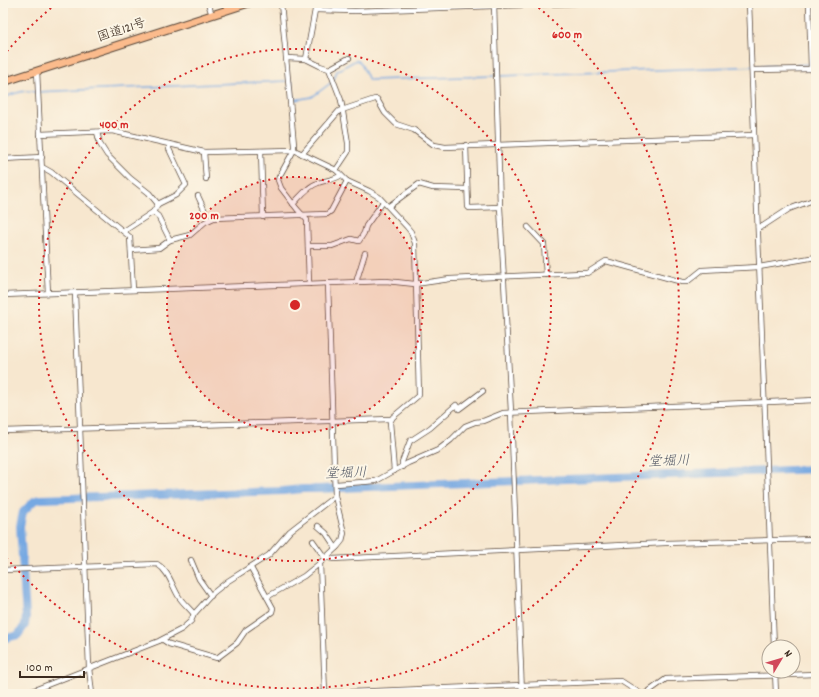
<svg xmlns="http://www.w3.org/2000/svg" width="819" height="697" viewBox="0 0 819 697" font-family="Dekko,'Klee One',sans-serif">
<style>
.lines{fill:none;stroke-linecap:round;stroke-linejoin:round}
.stream{stroke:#76a8e2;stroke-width:1.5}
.river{stroke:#76a8e2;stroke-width:8}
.minor-casing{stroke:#574639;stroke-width:6}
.tertiary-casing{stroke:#574639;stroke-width:8}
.trunk-casing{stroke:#574639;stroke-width:9}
.minor{stroke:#fff;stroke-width:4.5}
.tertiary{stroke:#fff;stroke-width:5.5}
.trunk{stroke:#fbbb8c;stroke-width:7}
.ring{fill:none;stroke:#d62828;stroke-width:2;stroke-dasharray:2 4}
.labels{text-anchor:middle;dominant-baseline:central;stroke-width:4;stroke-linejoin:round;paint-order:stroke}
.street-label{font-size:13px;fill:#3b2a1e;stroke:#fcf5e5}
.water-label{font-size:14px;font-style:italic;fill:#505663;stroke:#fcf5e5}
.centre{fill:#d62828;stroke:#fcf5e5;stroke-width:2}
.ring-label{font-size:12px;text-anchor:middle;font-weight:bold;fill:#d62828;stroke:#fcf5e5;stroke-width:4;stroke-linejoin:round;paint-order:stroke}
</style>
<rect width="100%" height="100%" fill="#fcf5e5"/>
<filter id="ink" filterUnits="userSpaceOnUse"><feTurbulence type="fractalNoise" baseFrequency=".025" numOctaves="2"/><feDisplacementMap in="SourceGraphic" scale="8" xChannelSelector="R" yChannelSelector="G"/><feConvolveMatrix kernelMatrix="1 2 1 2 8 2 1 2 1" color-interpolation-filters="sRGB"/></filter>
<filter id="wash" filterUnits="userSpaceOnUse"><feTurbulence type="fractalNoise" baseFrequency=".012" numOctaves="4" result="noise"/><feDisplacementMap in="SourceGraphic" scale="16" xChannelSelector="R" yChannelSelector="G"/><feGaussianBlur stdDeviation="0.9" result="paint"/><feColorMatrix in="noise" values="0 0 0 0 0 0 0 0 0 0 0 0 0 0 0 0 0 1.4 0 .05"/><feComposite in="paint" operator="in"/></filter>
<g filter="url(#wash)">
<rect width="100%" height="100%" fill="#f7e7cf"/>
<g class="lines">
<!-- stream -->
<g class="stream">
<path d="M498,76L816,64"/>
<path d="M334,79L337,71L356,60L360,62L369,80L494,76"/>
<path d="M290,81H292L294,100L312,97L332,82"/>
<path d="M3,98C14,94 24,89 35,92L286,81"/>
</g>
<!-- river -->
<path class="river" d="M3,639L18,635L25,625L26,617L20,526L23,512L34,501L40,499L283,491L302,489H318L816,469"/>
</g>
</g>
<g filter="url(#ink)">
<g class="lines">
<defs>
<g id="minor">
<path d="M208,3L212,15"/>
<path d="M281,3L294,145V150L279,177L278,180L281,188L297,209L307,220L309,284"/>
<path d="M494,3L500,207L511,412L522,694"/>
<path d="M749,3L774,647"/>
<path d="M809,3L811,69L814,72L816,100"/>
<path d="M3,4L5,3"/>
<path d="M315,10L355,11L578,3"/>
<path d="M287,58L306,59L320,66L329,69L341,100L348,143V152L336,170"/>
<path d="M306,59L315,10V3"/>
<path d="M329,69L349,58"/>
<path d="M752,70L811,69"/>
<path d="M37,71L48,293"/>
<path d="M97,132L100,144L107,155L130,178L149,193L158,204L153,212L124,231"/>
<path d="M40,134L112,131L204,152L294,150L336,170L347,181L369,191L379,197L407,227L411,232L415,243L419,395L393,417L390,422L394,471"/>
<path d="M466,145L468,207L469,208L500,207"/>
<path d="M261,151L263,217"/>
<path d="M204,152L206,179"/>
<path d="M302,154L339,111L375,99H377L385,113L396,124L414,130L434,145L445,147L754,135"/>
<path d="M3,159L42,157"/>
<path d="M42,167L51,172L130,237L133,290"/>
<path d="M198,196L209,220"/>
<path d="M158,204L176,195L186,185L169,149V144"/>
<path d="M293,204C300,197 308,186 318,183C326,180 333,180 340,176"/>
<path d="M389,206L419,184L433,188L467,189"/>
<path d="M153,212L158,216L170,240"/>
<path d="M528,227L544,244L546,275"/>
<path d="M758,227L763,226L789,209L816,199"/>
<path d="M308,246H332L351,239L359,241L364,233L366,226L383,202"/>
<path d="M131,250L159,248L170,240L190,235L205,222L214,218L327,214L331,211L347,181"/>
<path d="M357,282V279L365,253"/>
<path d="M75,293L89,668L92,694"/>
<path d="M3,295L386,281L415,284L450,279L582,273H587L606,261L682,282H687L702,270L759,267L816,257"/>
<path d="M3,431L391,419"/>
<path d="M402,467V462L410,441L430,428L456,405L459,409L483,391"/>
<path d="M336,484L376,481L408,463L438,450L451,440L465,426L475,422L483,421L503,413L816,400"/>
<path d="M318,526L326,533L336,548"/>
<path d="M313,541L325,558"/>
<path d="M326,557L332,559L665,543L816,539"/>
<path d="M191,560L199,579L211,596"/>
<path d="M3,570L157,564C169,571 172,586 179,597C183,603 189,608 194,614"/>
<path d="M267,597L304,576L320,563"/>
<path d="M163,640L169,644L217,658L237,643L246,630L272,612L273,608L251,568"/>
<path d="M775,671L776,694"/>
<path d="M24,694L159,641L182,629L191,621L194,614L213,593L228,581L269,555L290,531L335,496"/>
<path d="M301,694L621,681L641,694"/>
<path d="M325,694L320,563L338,546L342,541L344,533L335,496L328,283"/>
<path d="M645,694L666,679L816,674"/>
</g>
<path id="tertiary" d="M3,67L8,81"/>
<path id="trunk" d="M3,82L249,3"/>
</defs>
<!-- minor casing -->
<use href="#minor" class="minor-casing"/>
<!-- tertiary casing -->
<use href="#tertiary" class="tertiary-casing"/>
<!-- trunk casing -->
<use href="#trunk" class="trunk-casing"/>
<!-- minor -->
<use href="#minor" class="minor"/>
<!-- tertiary -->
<use href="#tertiary" class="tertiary"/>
<!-- trunk -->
<use href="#trunk" class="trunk"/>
</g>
</g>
<!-- distance rings -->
<circle cx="295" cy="305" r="128" fill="#d62828" fill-opacity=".12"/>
<g class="ring">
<circle cx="295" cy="305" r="128"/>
<circle cx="295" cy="305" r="256"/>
<path d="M3 56A384 384 0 0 1 56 4M534 4A384 384 0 1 1 3 554"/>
</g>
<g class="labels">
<!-- street labels -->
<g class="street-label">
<text transform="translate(122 31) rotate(-18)">国道121号</text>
</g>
<!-- water labels -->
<g class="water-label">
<text transform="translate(669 462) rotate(-2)">堂堀川</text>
<text transform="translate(346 474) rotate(-2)">堂堀川</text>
</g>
</g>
<circle cx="295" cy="305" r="6" class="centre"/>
<g class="ring-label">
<text x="567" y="38">600 m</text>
<text x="114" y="128">400 m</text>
<text x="204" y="219">200 m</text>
</g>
<!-- margin -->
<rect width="819" height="697" fill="none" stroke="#fcf5e5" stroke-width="16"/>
<!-- north arrow -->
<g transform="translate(781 659) rotate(52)"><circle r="19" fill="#fcf5e5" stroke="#afa495"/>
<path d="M0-3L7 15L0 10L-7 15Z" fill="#d1495b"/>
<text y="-6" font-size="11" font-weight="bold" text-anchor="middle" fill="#3b2a1e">N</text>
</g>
<!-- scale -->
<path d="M20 671v6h64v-6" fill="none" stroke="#3b2a1e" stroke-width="2"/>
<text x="26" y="671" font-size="12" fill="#3b2a1e" stroke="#fcf5e5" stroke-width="3" paint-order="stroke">100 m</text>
</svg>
